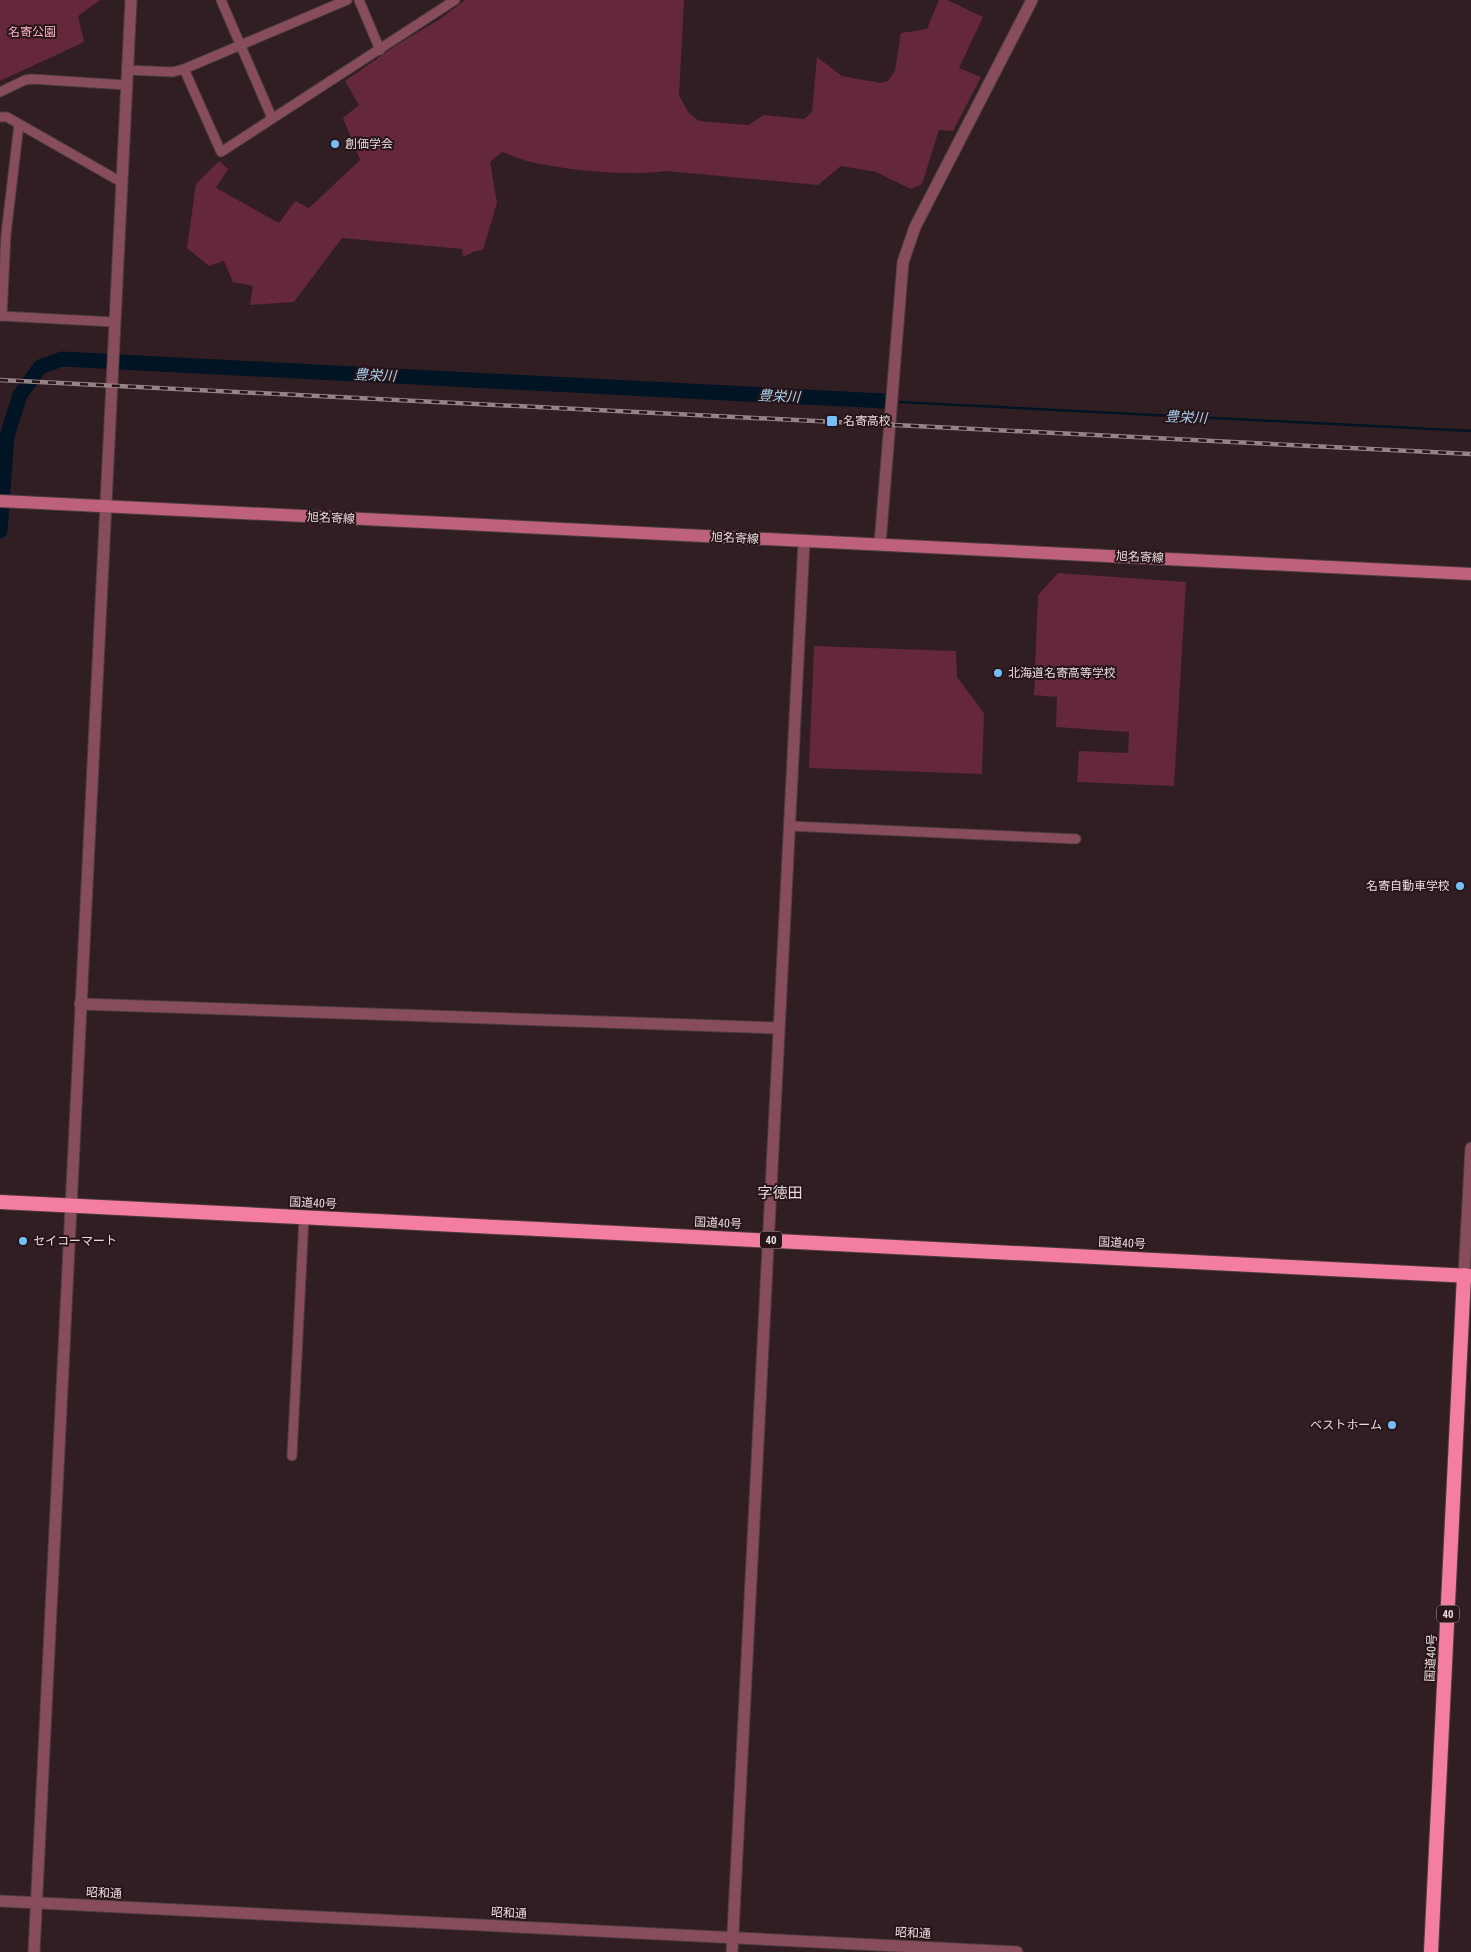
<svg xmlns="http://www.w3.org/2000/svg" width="1471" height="1952" viewBox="0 0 1471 1952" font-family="'Roboto Condensed','Noto Sans JP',sans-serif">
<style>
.green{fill:#65273b}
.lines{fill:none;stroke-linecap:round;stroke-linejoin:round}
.stream{stroke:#001424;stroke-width:2.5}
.river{stroke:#001424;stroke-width:15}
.minor-casing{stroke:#4e3c41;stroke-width:11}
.tertiary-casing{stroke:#4e3c41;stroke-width:13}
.secondary-casing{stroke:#4e3c41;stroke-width:14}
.trunk-casing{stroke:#4e3c41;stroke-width:16}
.minor{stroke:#874d5d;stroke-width:9}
.tertiary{stroke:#874d5d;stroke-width:11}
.secondary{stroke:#be627c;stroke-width:12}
.trunk{stroke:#f47ea0;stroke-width:14}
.rail-casing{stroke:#948488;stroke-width:4.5}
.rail{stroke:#27151a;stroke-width:2.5;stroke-dasharray:8;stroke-linecap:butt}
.poi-dot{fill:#74c0f6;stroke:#27151a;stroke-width:2}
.labels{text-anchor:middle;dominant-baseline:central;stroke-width:4;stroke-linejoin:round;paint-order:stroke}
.shield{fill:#27151a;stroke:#aea0a3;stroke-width:1}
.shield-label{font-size:11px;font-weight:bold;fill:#e8dbde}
.park-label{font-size:12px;fill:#fdb3c5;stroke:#27151a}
.poi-label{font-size:12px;fill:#e8dbde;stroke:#27151a;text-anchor:start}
.street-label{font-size:12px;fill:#e8dbde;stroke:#27151a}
.water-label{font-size:14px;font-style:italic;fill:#aad2ef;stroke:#27151a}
.quarter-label{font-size:15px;fill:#e8dbde;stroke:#27151a}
</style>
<rect width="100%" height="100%" fill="#311e23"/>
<!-- green -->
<g class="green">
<path d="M0,0H100L78,16L84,42L0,81Z"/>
<path d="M465,0H684L679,95L688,112L699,121L748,125L764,115L804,119L812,112L817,57L842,76L880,83L888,81L895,71L901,33L927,29L939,0H947L983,17L959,68L981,77L953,131L939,130L922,184L911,189L876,172L841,166L818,185L666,171C623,176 577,171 535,163C524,161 513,156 502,152L490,162L497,203L483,250L475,251L463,257L462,249L342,238L294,302L250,305L253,286L233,282L224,261L209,266L187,248L196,184L219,161L228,169L216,188L279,223L295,201L309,208L360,160L343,118L359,105L345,81L398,44L440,19Z"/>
<path d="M1058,573L1186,582L1174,786L1077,782L1079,751L1128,753L1129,732L1056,727L1057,697L1034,695L1038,595Z"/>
<path d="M814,646L956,651L957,677L984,713L982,774L809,768Z"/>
</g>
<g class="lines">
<!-- stream -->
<path class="stream" d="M900,402L1471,431"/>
<!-- river -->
<path class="river" d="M0,531L7,436L20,395L40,367L62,359L884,401"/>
<defs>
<g id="minor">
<path d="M221,0L272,118"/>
<path d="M359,0L380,50"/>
<path d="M184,69L221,152L455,0"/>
<path d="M127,70L173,72L184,69L347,0"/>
<path d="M0,92L25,80L32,79L126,85"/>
<path d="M0,117H7L121,182"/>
<path d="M0,316L114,322"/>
<path d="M2,316L6,234L19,124"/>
<path d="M789,826L1076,839"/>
<path d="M292,1456L304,1217"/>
</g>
<g id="tertiary">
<path d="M880,544L903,262L915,227L1032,0"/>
<path d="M80,1004L778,1028"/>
<path d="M1464,1275L1471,1148"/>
<path d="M0,1901L1017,1952"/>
<path d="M34,1952L131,0"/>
<path d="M732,1952L804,542"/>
</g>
<path id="secondary" d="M0,501L1471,574"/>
<g id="trunk">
<path d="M0,1202L1471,1276"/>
<path d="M1431,1952L1464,1275"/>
</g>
</defs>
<!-- minor casing -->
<use href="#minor" class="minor-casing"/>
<!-- tertiary casing -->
<use href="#tertiary" class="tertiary-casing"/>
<!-- secondary casing -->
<use href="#secondary" class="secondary-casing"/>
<!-- trunk casing -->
<use href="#trunk" class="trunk-casing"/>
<!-- minor -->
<use href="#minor" class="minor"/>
<!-- tertiary -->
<use href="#tertiary" class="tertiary"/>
<!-- secondary -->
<use href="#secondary" class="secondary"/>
<!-- trunk -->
<use href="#trunk" class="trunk"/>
<defs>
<path id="rail" d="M0,380L1471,454"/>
</defs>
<!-- rail casing -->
<use href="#rail" class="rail-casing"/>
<!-- rail -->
<use href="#rail" class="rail"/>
</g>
<!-- markers -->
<g class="poi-dot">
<circle cx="335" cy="144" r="5"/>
<rect x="826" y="415" width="12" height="12" rx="2.5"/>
<circle cx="998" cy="673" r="5"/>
<circle cx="1460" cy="886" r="5"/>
<circle cx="23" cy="1241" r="5"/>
<circle cx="1392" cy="1425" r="5"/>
</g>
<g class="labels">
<!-- shield labels -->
<g class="shield">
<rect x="760" y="1231.5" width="22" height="17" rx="4"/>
<rect x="1437" y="1605.5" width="22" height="17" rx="4"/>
</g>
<g class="shield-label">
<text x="771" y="1240">40</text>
<text x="1448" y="1614">40</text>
</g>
<!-- park labels -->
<g class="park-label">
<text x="32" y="32">名寄公園</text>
</g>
<!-- poi labels -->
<g class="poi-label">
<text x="345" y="144">創価学会</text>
<text x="843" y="421">名寄高校</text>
<text x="1008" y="673">北海道名寄高等学校</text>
<text x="1450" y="886" text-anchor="end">名寄自動車学校</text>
<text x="33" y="1241">セイコーマート</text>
<text x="1382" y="1425" text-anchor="end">ベストホーム</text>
</g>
<!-- street labels -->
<g class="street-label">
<text transform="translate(331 518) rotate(3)">旭名寄線</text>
<text transform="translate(735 538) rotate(3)">旭名寄線</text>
<text transform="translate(1140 557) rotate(3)">旭名寄線</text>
<text transform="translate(313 1203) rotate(3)">国道40号</text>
<text transform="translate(718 1223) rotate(3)">国道40号</text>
<text transform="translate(1122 1243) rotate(3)">国道40号</text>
<text transform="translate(1431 1658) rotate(-87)">国道40号</text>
<text transform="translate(104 1893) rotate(3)">昭和通</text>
<text transform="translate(509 1913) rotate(3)">昭和通</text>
<text transform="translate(913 1933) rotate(3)">昭和通</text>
</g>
<!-- water labels -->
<g class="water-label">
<text transform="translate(375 375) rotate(3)">豊栄川</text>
<text transform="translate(779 396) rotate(3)">豊栄川</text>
<text transform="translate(1186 417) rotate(3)">豊栄川</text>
</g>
<!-- quarter labels -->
<g class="quarter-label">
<text x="780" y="1193">字徳田</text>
</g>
</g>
</svg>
